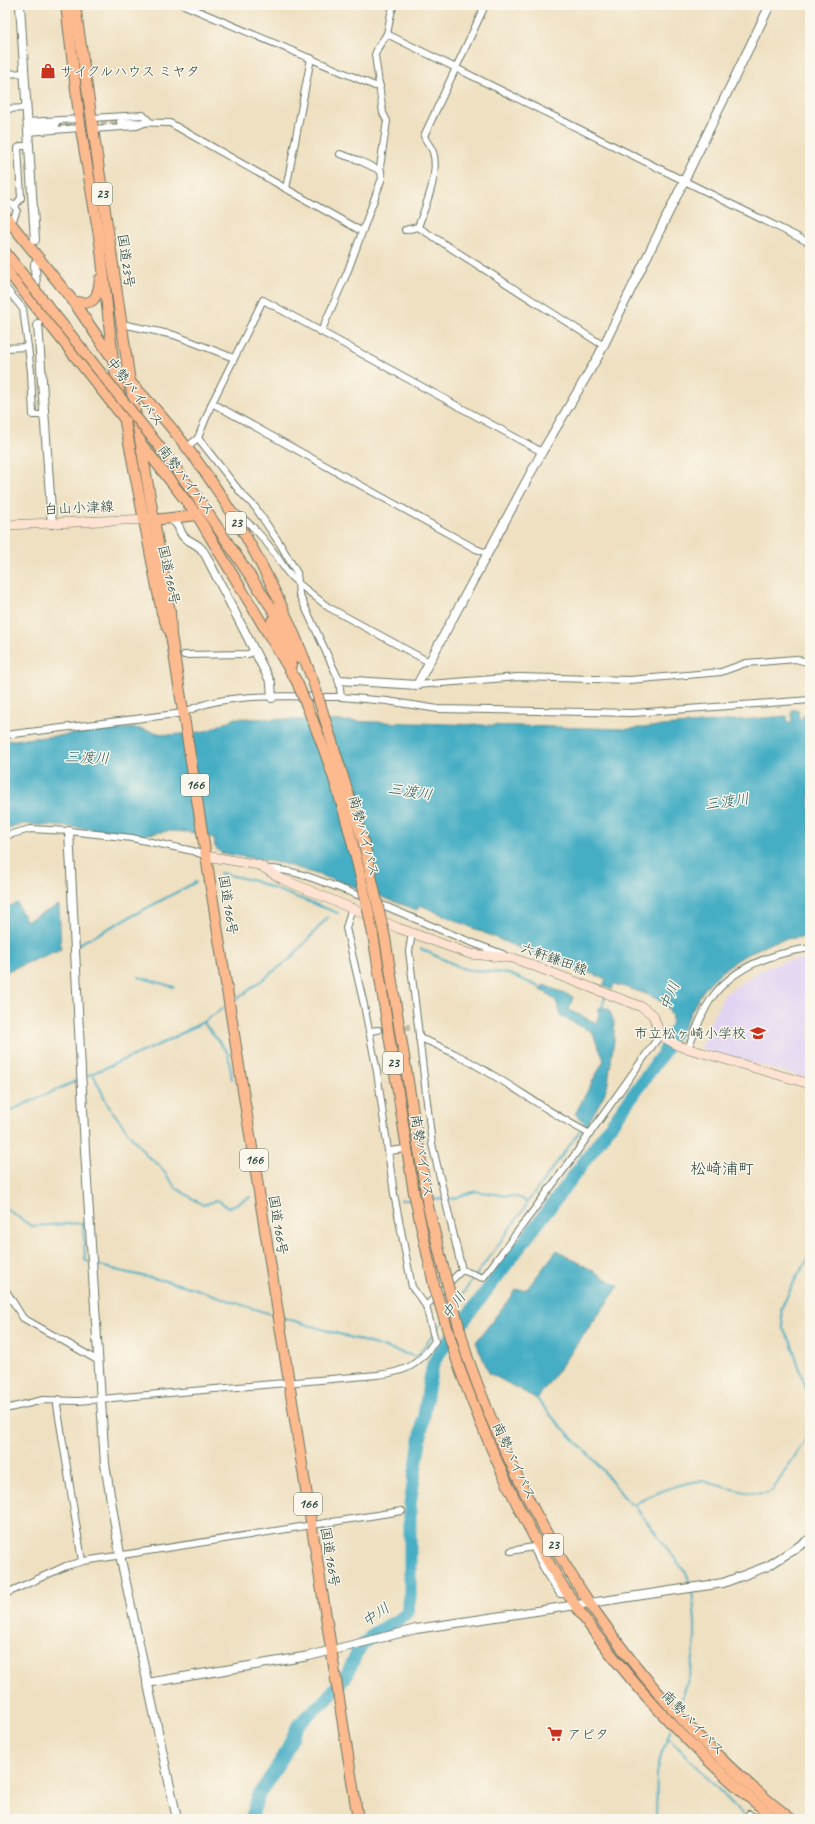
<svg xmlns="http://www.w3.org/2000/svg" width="815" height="1824" viewBox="0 0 815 1824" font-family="Caveat,'Klee One',sans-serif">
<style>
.built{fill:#e1d4f3}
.water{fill:#44adc4;stroke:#32757c}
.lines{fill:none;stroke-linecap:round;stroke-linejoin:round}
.stream{stroke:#44adc4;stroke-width:2}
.river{stroke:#44adc4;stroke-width:13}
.minor-tunnel{stroke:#c5bfa5;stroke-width:6;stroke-dasharray:6 3;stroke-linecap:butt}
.minor-casing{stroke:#687665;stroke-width:8}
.tertiary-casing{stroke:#687665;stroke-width:10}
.secondary-casing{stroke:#687665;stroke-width:10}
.trunk-casing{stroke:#687665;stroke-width:12}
.minor{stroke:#fff;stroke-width:6}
.tertiary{stroke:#fff;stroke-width:8}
.secondary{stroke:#fee3d2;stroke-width:9}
.trunk{stroke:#fcba8e;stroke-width:10}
.trunk-bridge-casing{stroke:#687665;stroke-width:12;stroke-linecap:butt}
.trunk-bridge{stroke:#fcba8e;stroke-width:10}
.labels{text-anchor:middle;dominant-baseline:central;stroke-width:3;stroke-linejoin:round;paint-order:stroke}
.shield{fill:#fbf7ec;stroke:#61756b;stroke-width:1}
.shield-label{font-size:13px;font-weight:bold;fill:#1f3d34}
.poi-label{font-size:14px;fill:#1f3d34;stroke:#fbf7ec;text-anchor:start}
.street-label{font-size:14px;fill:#1f3d34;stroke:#fbf7ec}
.water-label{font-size:15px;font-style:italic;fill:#2a5f5f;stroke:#fbf7ec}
.quarter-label{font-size:16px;fill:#1f3d34;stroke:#fbf7ec}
</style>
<rect width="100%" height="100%" fill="#fbf7ec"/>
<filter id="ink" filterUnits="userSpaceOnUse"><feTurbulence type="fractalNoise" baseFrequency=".025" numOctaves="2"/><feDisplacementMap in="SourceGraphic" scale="8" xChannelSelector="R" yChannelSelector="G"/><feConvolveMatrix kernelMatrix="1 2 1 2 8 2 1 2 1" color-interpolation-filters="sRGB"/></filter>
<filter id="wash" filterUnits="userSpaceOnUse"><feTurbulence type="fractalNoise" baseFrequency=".012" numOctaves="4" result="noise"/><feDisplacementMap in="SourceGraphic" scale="16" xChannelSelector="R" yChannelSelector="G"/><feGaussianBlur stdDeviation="0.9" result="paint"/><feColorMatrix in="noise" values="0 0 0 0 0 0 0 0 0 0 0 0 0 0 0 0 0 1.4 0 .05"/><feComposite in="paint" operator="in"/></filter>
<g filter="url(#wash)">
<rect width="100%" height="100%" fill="#efe0c1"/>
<!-- built -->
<path class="built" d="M810,958V1079L701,1049L712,1018L724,995L759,971L785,961Z"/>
<!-- water -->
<g class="water">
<path d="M792,710H798L799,719H803V715H810V936C799,938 785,938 774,942C750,951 722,967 706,987C694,1003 686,1022 678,1039L667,1033C669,1029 671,1024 672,1021C673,997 632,990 614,984L612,990L603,986L606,979L512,945L420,905L417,910L344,883L285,864L221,853L215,847L214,838L189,832L169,831L142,835L72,827L23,824L5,830V741L135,728L168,735L195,733L209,730L236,718L626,729L787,716L788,722H792Z"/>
<path d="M17,903L26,921L59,905L61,949L5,972V908Z"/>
<path d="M544,985L573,997L569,1010L596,1023L599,1014L597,1009L602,1007L609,1009L614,1022V1040L608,1083L604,1095L587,1125L575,1114L604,1060L592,1032L561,1016C557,1000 555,998 541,990Z"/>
<path d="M557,1250L619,1286L537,1399L489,1373L476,1342L516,1290L527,1289Z"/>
</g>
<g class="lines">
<!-- stream -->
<g class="stream">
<path d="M220,873L251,880L338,913"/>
<path d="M77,945L196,882"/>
<path d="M421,949L464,969L510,974L544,989"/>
<path d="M139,977L174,987"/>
<path d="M232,1003L290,959L328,917"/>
<path d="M602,1008L605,997"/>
<path d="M203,1022L228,1053L232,1079"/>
<path d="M93,1074L109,1107L147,1156L159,1165L176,1188L203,1205L218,1200L228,1208L250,1197"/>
<path d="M84,1077L165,1042L203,1022L227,1006"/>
<path d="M5,1113L78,1080"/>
<path d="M431,1199H452L475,1191L521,1198L527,1203L585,1124"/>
<path d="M401,1200H412"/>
<path d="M5,1208L31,1226L83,1223L85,1260L89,1262"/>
<path d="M810,1257L796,1278L781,1309L783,1329L791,1342L807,1391L810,1392"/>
<path d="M95,1264C128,1275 161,1278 193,1288C221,1297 247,1308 275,1315"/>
<path d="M456,1303L524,1209L527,1203"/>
<path d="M281,1317L417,1357L432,1336"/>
<path d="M435,1332L442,1323"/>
<path d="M537,1399L553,1418L595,1461L629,1503L634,1505L686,1573L691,1586"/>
<path d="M634,1505C651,1494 682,1482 702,1481C719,1485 758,1499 772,1491L810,1433"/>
<path d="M678,1709C695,1664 699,1639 692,1591"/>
<path d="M668,1737L747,1819"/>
<path d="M656,1819L657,1773L661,1755L671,1728"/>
</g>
<!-- river -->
<path class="river" d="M251,1819L259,1794L283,1758L298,1725L309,1714L324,1702L348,1673L357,1652L372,1635L379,1630L399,1620L407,1612L410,1597V1504L429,1384L433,1364L440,1352L579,1169L664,1052L675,1029"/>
</g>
</g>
<g filter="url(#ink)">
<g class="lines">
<!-- minor-tunnel -->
<g class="minor-tunnel">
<path d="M56,125L120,122"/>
<path d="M378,1030L410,1027"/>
</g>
<defs>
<g id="minor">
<path d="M184,5L375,86H380"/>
<path d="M387,34L810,243"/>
<path d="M5,74L25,73"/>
<path d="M5,109L27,108"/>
<path d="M91,118L143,115L149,121L137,126L92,129"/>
<path d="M28,122L79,119"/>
<path d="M120,122L170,123L361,231"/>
<path d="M28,127L56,125"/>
<path d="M28,132L80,128"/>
<path d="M340,154L358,160L381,171"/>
<path d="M286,189L311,58"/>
<path d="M5,201L15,206L17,210L14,218"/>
<path d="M15,206L21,198L18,148L21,146H29"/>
<path d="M418,227C425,207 440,173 433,152C431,146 426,142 424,136L483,10L478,5"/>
<path d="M405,230L418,227L604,346"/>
<path d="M5,287L23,309L28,347"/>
<path d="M122,324L174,335L234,358"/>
<path d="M321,332L347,273L382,178L380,167L387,121L383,113L375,55C378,44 384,41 387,33C390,23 389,16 394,5"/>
<path d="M5,348L28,347L31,372L33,415H45"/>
<path d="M212,403L476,549L487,553"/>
<path d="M198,438L241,493L255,507L280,544L297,573L298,583L328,607L429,662"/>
<path d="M187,447L198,438L212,403L263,300L542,452"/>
<path d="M184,655L248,654L255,651"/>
<path d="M417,685L518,677L630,680L721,672L746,663L796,659L810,663"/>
<path d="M341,697L387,701L438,709L633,713L810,700"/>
<path d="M5,735L184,713C222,691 297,697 341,697L339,680L299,594L298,583C289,576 284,568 278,558C265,540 251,522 232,511"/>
<path d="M5,836L30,829L69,831L132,838L193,851L206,856"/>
<path d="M267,869C292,869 316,879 339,888C395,908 447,935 503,954"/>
<path d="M352,907L346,928L364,1005L377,1072L394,1194L412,1287L426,1306"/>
<path d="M412,933L409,951L432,1144L462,1270"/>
<path d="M369,1031L378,1030"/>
<path d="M419,1038C432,1042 443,1048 455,1054C502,1077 543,1110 590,1134"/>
<path d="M688,1048C696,1031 702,1011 713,996C735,966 775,953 810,948"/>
<path d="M389,1151L406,1149"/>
<path d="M5,1289L23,1318L97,1360"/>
<path d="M59,1399L57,1405L82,1561"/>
<path d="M5,1409L43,1400L78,1401L377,1375C406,1372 419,1365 435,1341L426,1306L462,1270L483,1278L571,1160L660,1035"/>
<path d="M511,1551L533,1547L547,1575L560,1594H568"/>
<path d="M5,1594L66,1566L84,1561L402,1511"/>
<path d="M749,1814L757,1819"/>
</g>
<g id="tertiary">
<path d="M20,5L35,240"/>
<path d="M35,264L36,293"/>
<path d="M38,324L52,524"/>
<path d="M170,519C182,524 178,533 185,538C194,544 200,545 205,554L271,683L272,698"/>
<path d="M339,680L417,685L542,452L599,355L770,5"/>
<path d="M69,831L85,1150L105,1464L120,1555L177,1819"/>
<path d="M147,1683L309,1656L416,1629L723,1583L768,1566L810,1539"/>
</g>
<g id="secondary">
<path d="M5,525L149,519"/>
<path d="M206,856L259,865L282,879L398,928L470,954L513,958L642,1007L653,1015L660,1035L679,1046L810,1084"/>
</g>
<g id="trunk">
<path d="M66,5L80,124L100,242L113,360L162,613L168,629"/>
<path d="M75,5L130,382L170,612L171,635L358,1819"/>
<path d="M5,216L73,301L112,358"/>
<path d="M5,252L20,271"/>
<path d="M5,268L126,421"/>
<path d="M73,301C94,307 98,298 100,279"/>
<path d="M130,382C213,466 272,572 313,681"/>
<path d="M143,446L197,515L297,682"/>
<path d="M162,450L197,497L275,613L298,658"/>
<path d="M154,520L197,515"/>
<path d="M272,621L291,665"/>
<path d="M373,934L414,1193L434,1285"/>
<path d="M385,938L428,1206L445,1275"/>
<path d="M467,1356C533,1542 635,1697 791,1819"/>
<path d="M459,1367C490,1450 526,1533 576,1606C628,1684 702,1760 775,1819"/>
</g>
</defs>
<!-- minor casing -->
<use href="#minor" class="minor-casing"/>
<!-- tertiary casing -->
<use href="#tertiary" class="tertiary-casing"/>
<!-- secondary casing -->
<use href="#secondary" class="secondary-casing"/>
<!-- trunk casing -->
<use href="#trunk" class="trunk-casing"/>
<!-- minor -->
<use href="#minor" class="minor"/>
<!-- tertiary -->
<use href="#tertiary" class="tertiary"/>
<!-- secondary -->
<use href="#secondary" class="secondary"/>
<!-- trunk -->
<use href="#trunk" class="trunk"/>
<defs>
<g id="trunk-bridge">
<path d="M20,271L162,450"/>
<path d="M313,681L364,844L385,938"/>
<path d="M297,682C307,707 318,732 327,758C347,815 361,874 373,934"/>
<path d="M445,1275L467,1356"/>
<path d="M434,1285L459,1367"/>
</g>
</defs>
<!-- trunk-bridge casing -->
<use href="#trunk-bridge" class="trunk-bridge-casing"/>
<!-- trunk-bridge -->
<use href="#trunk-bridge" class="trunk-bridge"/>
</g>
</g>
<!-- icons -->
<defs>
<symbol id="shop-bare" viewBox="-9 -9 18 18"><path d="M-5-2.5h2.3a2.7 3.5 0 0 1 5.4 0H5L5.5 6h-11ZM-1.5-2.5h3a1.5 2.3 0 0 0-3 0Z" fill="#c8321e" stroke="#fbf7ec" stroke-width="2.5" paint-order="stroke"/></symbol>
<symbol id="school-bare" viewBox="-9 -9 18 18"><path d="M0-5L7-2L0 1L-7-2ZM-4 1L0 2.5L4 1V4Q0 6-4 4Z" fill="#c8321e" stroke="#fbf7ec" stroke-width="2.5" paint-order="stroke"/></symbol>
<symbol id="supermarket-bare" viewBox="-9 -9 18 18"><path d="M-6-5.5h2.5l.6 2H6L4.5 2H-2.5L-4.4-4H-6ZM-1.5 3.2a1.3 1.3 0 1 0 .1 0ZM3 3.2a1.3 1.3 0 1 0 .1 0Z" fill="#c8321e" stroke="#fbf7ec" stroke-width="2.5" paint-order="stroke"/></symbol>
</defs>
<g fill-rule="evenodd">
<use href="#shop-bare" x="37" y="60" width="22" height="22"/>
<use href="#school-bare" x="747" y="1022" width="22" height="22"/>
<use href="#supermarket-bare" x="544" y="1723" width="22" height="22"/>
</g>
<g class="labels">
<!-- shield labels -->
<g class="shield">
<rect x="92" y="183" width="20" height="22" rx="3"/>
<rect x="226" y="512" width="20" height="22" rx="3"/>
<rect x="181" y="774" width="28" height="22" rx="3"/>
<rect x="383" y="1052" width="20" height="22" rx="3"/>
<rect x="240" y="1149" width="28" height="22" rx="3"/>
<rect x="294" y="1493" width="28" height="22" rx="3"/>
<rect x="543" y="1534" width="20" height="22" rx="3"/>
</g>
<g class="shield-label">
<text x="102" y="194">23</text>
<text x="236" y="523">23</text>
<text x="195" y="785">166</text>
<text x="393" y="1063">23</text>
<text x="254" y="1160">166</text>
<text x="308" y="1504">166</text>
<text x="553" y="1545">23</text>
</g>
<!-- poi labels -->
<g class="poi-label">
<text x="60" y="71">サイクルハウス ミヤタ</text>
<text x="746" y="1033" text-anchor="end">市立松ヶ崎小学校</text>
<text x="567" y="1734">アピタ</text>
</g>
<!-- street labels -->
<g class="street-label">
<text transform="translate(126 261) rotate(82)">国道23号</text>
<text transform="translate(135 392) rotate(52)">中勢バイパス</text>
<text transform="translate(186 480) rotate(53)">南勢バイパス</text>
<text transform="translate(79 508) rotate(-3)">白山小津線</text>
<text transform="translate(169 575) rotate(78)">国道166号</text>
<text transform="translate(364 836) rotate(75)">南勢バイパス</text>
<text transform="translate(228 905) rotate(81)">国道166号</text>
<text transform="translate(554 959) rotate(20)">六軒鎌田線</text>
<text transform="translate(422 1156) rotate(81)">南勢バイパス</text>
<text transform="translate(278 1225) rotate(81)">国道166号</text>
<text transform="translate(514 1461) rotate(65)">南勢バイパス</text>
<text transform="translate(330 1557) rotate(81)">国道166号</text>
<text transform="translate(693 1723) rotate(46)">南勢バイパス</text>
</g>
<!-- water labels -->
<g class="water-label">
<text transform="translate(87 758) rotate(2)">三渡川</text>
<text transform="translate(410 792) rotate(9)">三渡川</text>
<text transform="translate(727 802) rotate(-8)">三渡川</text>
<text transform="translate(670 996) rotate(-68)">中川</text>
<text transform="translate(454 1306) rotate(-53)">中川</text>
<text transform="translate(376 1615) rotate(-35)">中川</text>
</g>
<!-- quarter labels -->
<g class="quarter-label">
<text x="722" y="1169">松崎浦町</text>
</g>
</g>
<!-- margin -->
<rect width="815" height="1824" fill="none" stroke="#fbf7ec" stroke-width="20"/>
</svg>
